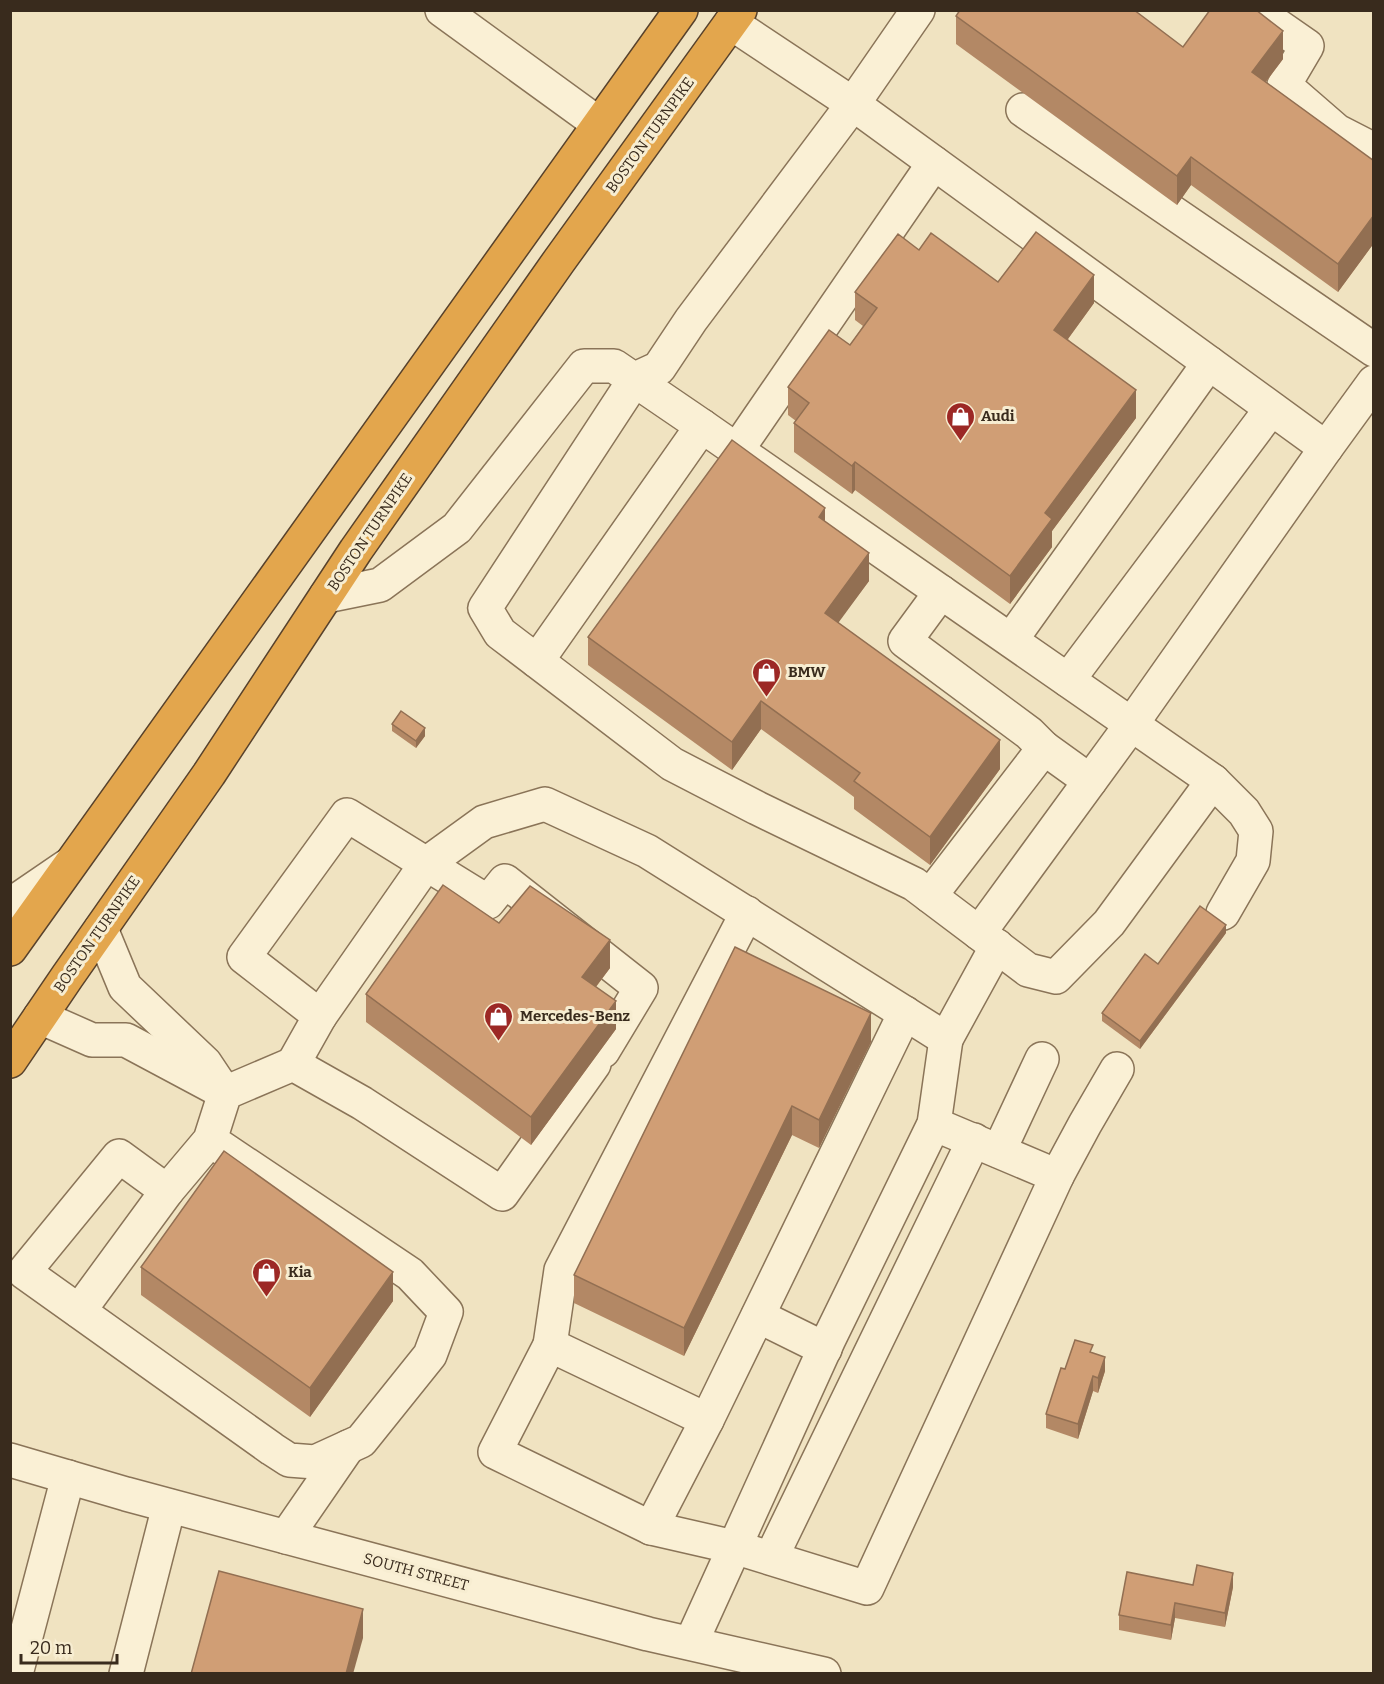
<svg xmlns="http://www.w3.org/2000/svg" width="1384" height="1684" viewBox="0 0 1384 1684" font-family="Bitter,serif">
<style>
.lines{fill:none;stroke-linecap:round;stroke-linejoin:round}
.minor-casing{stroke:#8a7458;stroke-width:36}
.highway-casing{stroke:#58422c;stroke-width:36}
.minor{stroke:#faf0d5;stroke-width:33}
.highway{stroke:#e3a64d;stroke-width:33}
.wall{fill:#b38865}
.shaded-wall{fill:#926f52}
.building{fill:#d09e75;stroke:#926f52;stroke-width:1.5}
.labels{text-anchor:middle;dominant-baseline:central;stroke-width:6;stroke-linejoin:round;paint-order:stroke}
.street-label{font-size:15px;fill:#392b1d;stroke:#f7edd1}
.poi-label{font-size:15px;font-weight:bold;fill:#392b1d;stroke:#f7edd1;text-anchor:start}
</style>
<rect width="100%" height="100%" fill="#f0e3c1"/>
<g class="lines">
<defs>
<g id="minor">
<path d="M442,10L599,124"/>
<path d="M918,10L853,104L1326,448L1374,382"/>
<path d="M1255,10L1307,46L1284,85L1337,131L1374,150"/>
<path d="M1023,110L1374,350"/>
<path d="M737,450L934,163"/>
<path d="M326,596L380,585L457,528L584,366H614L702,426L1213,781L1109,923L1056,977L1028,970L914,884L757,808L672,764L500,633L485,608L635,379L659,368L691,320L853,104L731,23"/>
<path d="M1011,640L1209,363"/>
<path d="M537,661L702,426"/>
<path d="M1068,680L1271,409"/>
<path d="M1044,748L1090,781"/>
<path d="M1213,781L1244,812L1256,831L1253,861L1223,913"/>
<path d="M930,896L1044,748L1029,733L905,641L941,592"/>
<path d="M10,905L67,866"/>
<path d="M101,929L125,987L205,1063L225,1093"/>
<path d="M979,933L1131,725L1326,448"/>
<path d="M905,1013L707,1420L550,1345L495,1452L651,1528L734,1547L867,1588L1057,1176L934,1124"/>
<path d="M320,1016L426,864L484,822L545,804L647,851L946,1039L997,946"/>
<path d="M40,1017L92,1040H126L214,1087"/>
<path d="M293,1064L320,1016L244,957L347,815L488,902L505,881L641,988L603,1051"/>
<path d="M210,1140L410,1274L446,1312L430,1355L361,1441L315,1462L289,1460L272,1449L24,1272L119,1156L167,1191L210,1140L225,1093L293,1064L362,1103L502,1194L594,1064"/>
<path d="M999,1151L1042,1059"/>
<path d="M1057,1176L1085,1124L1117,1069"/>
<path d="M79,1311L167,1191"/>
<path d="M758,1316L825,1349"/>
<path d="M550,1345L561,1270L747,913"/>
<path d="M10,1460L126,1494L648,1634L824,1674"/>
<path d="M651,1528L707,1420"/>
<path d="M286,1537L348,1447"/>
<path d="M771,1558L974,1140"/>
<path d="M691,1643L829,1339L934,1124L946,1039"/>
<path d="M16,1674L68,1477"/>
<path d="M126,1674L169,1506"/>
</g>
<g id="highway">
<path d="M10,949L681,10"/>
<path d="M10,1061L67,977L209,774L356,550L559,261L740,10"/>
</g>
</defs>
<!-- minor casing -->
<use href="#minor" class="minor-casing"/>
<!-- highway casing -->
<use href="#highway" class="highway-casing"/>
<!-- minor -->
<use href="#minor" class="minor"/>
<!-- highway -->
<use href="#highway" class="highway"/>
</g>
<!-- wall -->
<g class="wall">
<path d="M956,16L1183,47L1283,59L1266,82L1374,161V243L1338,292L1191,185L1177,205L956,44Z"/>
<path d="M919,250L998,282L1094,303L1068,339L1136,418L1052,531V547L1010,604L855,490L852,494L794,452V423L796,421L788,415V387L850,345L863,326L855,320V292Z"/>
<path d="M825,521L869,581L838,622L1000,769L930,865L854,809V797L761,729L732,770L588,665V637Z"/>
<path d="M392,724L425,736L416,748L392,731Z"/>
<path d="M499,923L610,968L596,987L616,1029L531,1145L366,1022V994Z"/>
<path d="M1226,933L1140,1049L1102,1021V1013L1158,964Z"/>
<path d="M871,1042L819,1148L792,1135L684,1356L574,1303V1275Z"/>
<path d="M141,1267L393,1301L310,1417L141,1295Z"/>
<path d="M1093,1353L1105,1371L1098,1393L1093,1391L1078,1439L1046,1428V1414L1065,1369Z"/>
<path d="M1193,1585L1233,1587L1225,1627L1175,1618L1171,1640L1119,1630V1615Z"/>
</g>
<!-- shaded-wall -->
<g class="shaded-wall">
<path d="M1283,31V59L1252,100V72Z"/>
<path d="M1191,157V185L1177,205V176Z"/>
<path d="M1374,215V243L1338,292V264Z"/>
<path d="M1094,275V303L1054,358V330Z"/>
<path d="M1136,390V418L1052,531V547L1010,604V576L1045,513Z"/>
<path d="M855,462V490L852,494V466Z"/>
<path d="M825,508V536L819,517Z"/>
<path d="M869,553V581L825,641V613Z"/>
<path d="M761,701V729L732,770V742Z"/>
<path d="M425,728V736L416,748V741Z"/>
<path d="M1000,740V769L930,865V837Z"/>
<path d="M1226,925V933L1140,1049V1041Z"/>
<path d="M610,940V968L582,1005V977Z"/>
<path d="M616,1001V1029L531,1145V1117Z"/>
<path d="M871,1013V1042L819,1148V1120Z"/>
<path d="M792,1106V1135L684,1356V1328Z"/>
<path d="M393,1272V1301L310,1417V1388Z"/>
<path d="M1105,1357V1371L1098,1393V1378Z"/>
<path d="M1093,1376V1391L1078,1439V1424Z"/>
<path d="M1233,1573V1587L1225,1627V1613Z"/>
<path d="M1175,1603V1618L1171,1640V1625Z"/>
<path d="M363,1609V1638L353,1674H346Z"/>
</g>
<!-- building -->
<g class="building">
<path d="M960,10H1134L1183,47L1210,10H1256L1283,31L1252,72L1374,161V215L1338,264L1191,157L1177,176L956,16Z"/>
<path d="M1036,232L1094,275L1054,330L1136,390L1045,513L1052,519L1010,576L855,462L852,466L794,423L809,403L788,387L829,330L850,345L877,308L855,292L898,234L919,250L931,233L998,282Z"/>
<path d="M732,440L825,508L819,517L869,553L825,613L1000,740L930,837L854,781L860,773L761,701L732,742L588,637Z"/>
<path d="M401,711L425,728L416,741L392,724Z"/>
<path d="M443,885L499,923L530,886L610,940L582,977L616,1001L531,1117L366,994Z"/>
<path d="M1200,906L1226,925L1140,1041L1102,1013L1145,954L1158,964Z"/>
<path d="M735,947L871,1013L819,1120L792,1106L684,1328L574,1275Z"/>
<path d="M224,1151L393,1272L310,1388L141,1267Z"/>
<path d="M1075,1340L1093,1345L1090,1352L1105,1357L1098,1378L1093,1376L1078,1424L1046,1414L1061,1368L1065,1369Z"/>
<path d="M1197,1565L1233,1573L1225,1613L1175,1603L1171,1625L1119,1615L1127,1572L1193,1585Z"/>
<path d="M219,1571L363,1609L346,1674H191Z"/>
</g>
<!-- icons -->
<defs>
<symbol id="shop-pin" viewBox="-11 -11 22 30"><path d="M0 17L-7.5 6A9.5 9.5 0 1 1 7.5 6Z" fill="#9c2825" stroke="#f7edd1"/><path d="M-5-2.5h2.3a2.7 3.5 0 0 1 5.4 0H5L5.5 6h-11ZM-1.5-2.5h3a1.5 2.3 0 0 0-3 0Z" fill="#fff"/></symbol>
</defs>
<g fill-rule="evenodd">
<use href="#shop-pin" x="944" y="400" width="33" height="45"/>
<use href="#shop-pin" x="750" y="656" width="33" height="45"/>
<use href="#shop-pin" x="482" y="1000" width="33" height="45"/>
<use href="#shop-pin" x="250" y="1256" width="33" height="45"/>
</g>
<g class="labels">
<!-- street labels -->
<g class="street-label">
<text transform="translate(650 135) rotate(-54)">BOSTON TURNPIKE</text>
<text transform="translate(370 532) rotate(-56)">BOSTON TURNPIKE</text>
<text transform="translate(97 934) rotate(-55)">BOSTON TURNPIKE</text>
<text transform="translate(416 1572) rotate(15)">SOUTH STREET</text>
</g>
<!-- poi labels -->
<g class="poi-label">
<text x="981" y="416">Audi</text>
<text x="788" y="672">BMW</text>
<text x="520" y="1016">Mercedes-Benz</text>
<text x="288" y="1272">Kia</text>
</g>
</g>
<!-- border -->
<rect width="1384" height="1684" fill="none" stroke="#392b1d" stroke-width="24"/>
<!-- scale -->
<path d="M21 1654v9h96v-9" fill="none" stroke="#392b1d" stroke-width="3"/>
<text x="30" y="1654" font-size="18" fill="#392b1d" stroke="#f7edd1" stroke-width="4.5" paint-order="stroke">20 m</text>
</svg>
